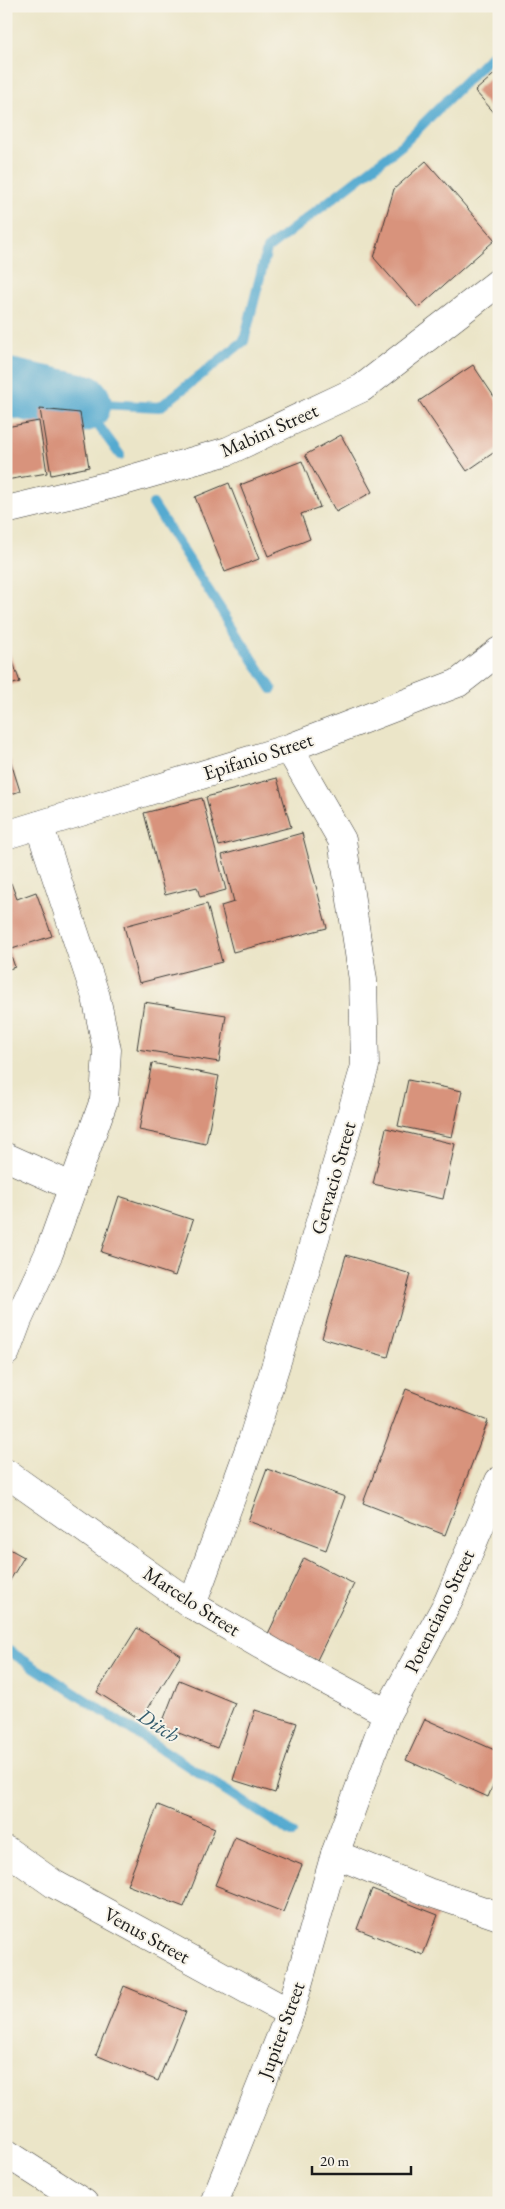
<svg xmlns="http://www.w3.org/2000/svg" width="505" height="2209" viewBox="0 0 505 2209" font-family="'EB Garamond',serif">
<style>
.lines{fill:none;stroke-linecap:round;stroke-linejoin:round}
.stream{stroke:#54aad0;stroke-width:10}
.river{stroke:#54aad0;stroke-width:59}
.building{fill:#d8937c}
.minor-casing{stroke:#3b3a36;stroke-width:29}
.major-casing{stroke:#3b3a36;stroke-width:29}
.minor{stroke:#fff;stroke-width:28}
.major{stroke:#fff;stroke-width:28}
.labels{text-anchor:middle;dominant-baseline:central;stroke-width:4;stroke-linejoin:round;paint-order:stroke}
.street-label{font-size:20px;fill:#1c1c1c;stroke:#f7f3e8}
.water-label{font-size:21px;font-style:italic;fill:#355c6d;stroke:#f7f3e8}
</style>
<rect width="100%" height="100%" fill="#f7f3e8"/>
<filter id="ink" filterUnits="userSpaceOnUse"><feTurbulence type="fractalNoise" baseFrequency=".02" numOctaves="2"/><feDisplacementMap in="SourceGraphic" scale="10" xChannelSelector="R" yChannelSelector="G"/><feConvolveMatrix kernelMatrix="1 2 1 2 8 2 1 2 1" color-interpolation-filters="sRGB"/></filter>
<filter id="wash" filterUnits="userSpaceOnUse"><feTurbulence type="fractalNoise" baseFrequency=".0096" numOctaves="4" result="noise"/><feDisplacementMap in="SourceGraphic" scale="20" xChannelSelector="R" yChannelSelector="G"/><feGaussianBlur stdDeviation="1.12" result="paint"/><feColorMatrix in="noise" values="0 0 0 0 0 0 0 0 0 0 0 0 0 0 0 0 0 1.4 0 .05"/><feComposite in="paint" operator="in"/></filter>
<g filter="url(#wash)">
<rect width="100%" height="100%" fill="#ebe5c8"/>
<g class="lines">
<!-- stream -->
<g class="stream">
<path d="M82,403L160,407L244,341L267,249L402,145L499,48"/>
<path d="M82,403L120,455"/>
<path d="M153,504L272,689"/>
<path d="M6,1649L292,1833"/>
</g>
<!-- river -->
<path class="river" d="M6,387L82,403"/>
</g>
<g id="blocks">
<!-- building -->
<g class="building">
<path d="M499,70V118L475,91Z"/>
<path d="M426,161L495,240L418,308L374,258L394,189Z"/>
<path d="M473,365L499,404V449L467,471L419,401Z"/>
<path d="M40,409L80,413L89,467L51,475Z"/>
<path d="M39,421L47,473L6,480V427Z"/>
<path d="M341,435L372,492L336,512L305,455Z"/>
<path d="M302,461L320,507L301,514L310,539L268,556L240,485Z"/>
<path d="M229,483L259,559L225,572L195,497Z"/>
<path d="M6,643L20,682L6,686Z"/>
<path d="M7,750L20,791L6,796V751Z"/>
<path d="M277,778L291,827L219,846L206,797Z"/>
<path d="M202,798L226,890L200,897L197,887L165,895L144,813Z"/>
<path d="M302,833L327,928L233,952L221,906L234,902L222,855Z"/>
<path d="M11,883L17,899L36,892L52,936L9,950L15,967L6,970V885Z"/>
<path d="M207,904L222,962L139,983L124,926Z"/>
<path d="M144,1002L226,1015L219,1062L137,1049Z"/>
<path d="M152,1063L219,1076L206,1144L139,1130Z"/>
<path d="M408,1080L462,1091L452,1137L398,1126Z"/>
<path d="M386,1128L455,1144L443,1199L373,1184Z"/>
<path d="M119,1196L193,1220L175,1276L101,1252Z"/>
<path d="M346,1255L411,1274L388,1357L322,1338Z"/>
<path d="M406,1389L488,1421L445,1535L363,1503Z"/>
<path d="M267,1469L345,1497L326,1550L248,1521Z"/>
<path d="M6,1547L24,1557L6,1587Z"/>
<path d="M304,1558L354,1584L317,1660L267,1636Z"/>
<path d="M137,1628L181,1655L141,1720L97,1692Z"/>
<path d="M179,1680L235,1703L217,1748L161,1726Z"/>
<path d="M255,1710L297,1723L275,1793L233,1780Z"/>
<path d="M425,1719L499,1752V1771L488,1797L406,1760Z"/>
<path d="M158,1805L215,1828L184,1907L127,1885Z"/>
<path d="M235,1837L302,1865L283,1912L215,1885Z"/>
<path d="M372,1889L438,1915L423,1955L357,1929Z"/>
<path d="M124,1986L186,2012L158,2081L96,2055Z"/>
</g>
</g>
</g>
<g filter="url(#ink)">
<use href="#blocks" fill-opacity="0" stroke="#3b3a36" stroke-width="1"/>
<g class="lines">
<defs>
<g id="minor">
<path d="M6,835L289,748L458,683L499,651"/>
<path d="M6,1157L73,1187"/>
<path d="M6,1352L18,1320L49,1253L104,1100L107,1050L96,997L39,825"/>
<path d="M6,1473L192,1605L278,1655L387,1713"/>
<path d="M192,1605L252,1441L312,1249L365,1066L363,980L342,840L289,748"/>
<path d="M6,1850L54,1884L290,2013"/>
<path d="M335,1854L428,1892L499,1916"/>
<path d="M6,2153L84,2203"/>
<path d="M214,2203L290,2013L335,1854L387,1713L448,1602L499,1481"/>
</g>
<path id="major" d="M6,510L110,485L228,451L362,388L499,282"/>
</defs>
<!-- minor casing -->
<use href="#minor" class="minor-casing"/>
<!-- major casing -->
<use href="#major" class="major-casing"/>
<!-- minor -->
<use href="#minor" class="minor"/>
<!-- major -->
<use href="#major" class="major"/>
</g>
</g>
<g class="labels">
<!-- street labels -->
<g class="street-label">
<text transform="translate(269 430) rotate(-24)">Mabini Street</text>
<text transform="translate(258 756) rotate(-18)">Epifanio Street</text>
<text transform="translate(333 1178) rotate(-74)">Gervacio Street</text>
<text transform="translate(192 1601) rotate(33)">Marcelo Street</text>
<text transform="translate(439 1611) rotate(-64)">Potenciano Street</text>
<text transform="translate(147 1935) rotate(29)">Venus Street</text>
<text transform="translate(281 2030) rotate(-70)">Jupiter Street</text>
</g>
<!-- water labels -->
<g class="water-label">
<text transform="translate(159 1725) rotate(33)">Ditch</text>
</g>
</g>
<!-- margin -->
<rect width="505" height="2209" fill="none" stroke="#f7f3e8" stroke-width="25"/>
<!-- scale -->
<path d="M312 2166v8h99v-8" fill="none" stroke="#1c1c1c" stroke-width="2.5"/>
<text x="320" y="2166" font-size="15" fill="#1c1c1c" stroke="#f7f3e8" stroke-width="4" paint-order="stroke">20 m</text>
</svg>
